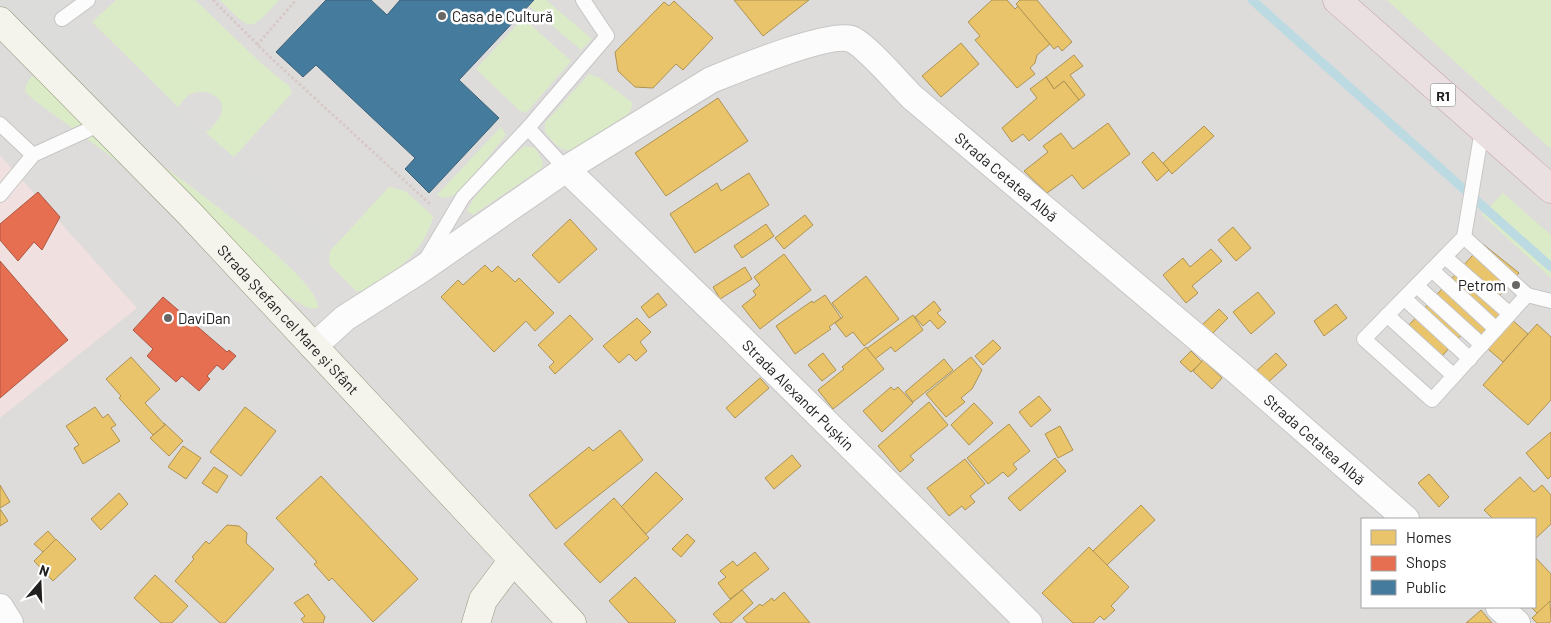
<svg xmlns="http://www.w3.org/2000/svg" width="1551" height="623" viewBox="0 0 1551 623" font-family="Barlow,sans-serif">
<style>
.residential{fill:#dddcda;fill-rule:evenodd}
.commercial{fill:#f0e0df}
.religious{fill:#dcdcda}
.grass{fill:#dbebc7}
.homes{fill:#e9c46a;stroke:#ad9354}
.shops{fill:#e76f51;stroke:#ab5742}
.public{fill:#457b9d;stroke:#3a6078}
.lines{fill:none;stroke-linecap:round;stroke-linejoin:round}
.stream{stroke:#bcdae1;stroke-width:9}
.lane-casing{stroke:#c7c6c5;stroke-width:16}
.street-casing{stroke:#c7c6c5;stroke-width:28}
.secondary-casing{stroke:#979880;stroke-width:29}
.highway-casing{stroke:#c4a0aa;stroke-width:29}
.path{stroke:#d7c9c7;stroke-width:3;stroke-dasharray:2.5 2.5;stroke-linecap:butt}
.lane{stroke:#fcfcfc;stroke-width:14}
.street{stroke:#fcfcfc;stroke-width:26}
.secondary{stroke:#f4f4ec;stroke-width:28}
.highway{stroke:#ebe0e1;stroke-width:28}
.poi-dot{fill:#686766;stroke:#fff;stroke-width:2}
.labels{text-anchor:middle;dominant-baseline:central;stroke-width:5;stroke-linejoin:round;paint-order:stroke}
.shield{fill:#fff;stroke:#636363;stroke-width:1}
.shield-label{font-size:14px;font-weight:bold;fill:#202020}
.poi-label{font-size:15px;fill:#202020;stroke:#fff;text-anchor:start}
.street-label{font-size:15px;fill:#202020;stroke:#fff}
</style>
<rect width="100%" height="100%" fill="#eeece9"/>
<!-- residential -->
<path class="residential" d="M0,0H1551V623H0ZM1362,519H1535V607H1362Z"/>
<!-- commercial -->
<path class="commercial" d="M0,155L137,308L0,418Z"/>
<!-- religious -->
<path class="religious" d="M0,0H62L72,10L67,14L329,238L307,270L226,212L146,146L0,43Z"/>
<!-- grass -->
<g class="grass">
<path d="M116,0H195L262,64L289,86L292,93L234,157L206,133C212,127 221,119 222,110C224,94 201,88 189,95C185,97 182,103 178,107L92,22Z"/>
<path d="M220,0H279C248,34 252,31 220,0Z"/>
<path d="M534,0H546L592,39L581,50L529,6Z"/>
<path d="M1387,0H1551V149Z"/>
<path d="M523,18L571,61L526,113L519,110L476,69Z"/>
<path d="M589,74L600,78L633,103L630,112C617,122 580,153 566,150C557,148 551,139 545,132V123Z"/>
<path d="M31,77H36C76,105 323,270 318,308C300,313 272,279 257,267C183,210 109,155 34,100L25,92L26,85Z"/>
<path d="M501,127L506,135L458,194L444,198L437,195Z"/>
<path d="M525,146L535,148L543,162L542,168L473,215L467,211C478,189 504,159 525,146Z"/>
<path d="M389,187L405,191L433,216C425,252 395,271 368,292L356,291L329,264L330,251Z"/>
<path d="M1503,193L1551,235V278L1482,215Z"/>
</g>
<!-- homes -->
<g class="homes">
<path d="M734,0H809L763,36Z"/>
<path d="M992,0H1007L1015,9L1018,6L1050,44L1037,55L1035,63L1030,68L1035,74L1017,88L975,40L980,36L968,22Z"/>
<path d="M1020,0H1037L1072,42L1062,51L1058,46L1054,49L1016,4Z"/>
<path d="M674,1L713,38L683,70L676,64L653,88L635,87L618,71L615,52L664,2L669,6Z"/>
<path d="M961,43L979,64L941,97L922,76Z"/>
<path d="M1074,55L1083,66L1070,75L1085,95L1079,100L1064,81L1054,89L1046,77Z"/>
<path d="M1046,77L1054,89L1064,81L1079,100L1029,141L1023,134L1012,142L1002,128L1037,98L1030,89Z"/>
<path d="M718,98L748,141L666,196L635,153Z"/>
<path d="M1108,123L1130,154L1083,189L1072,175L1047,193L1024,171L1048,152L1043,146L1061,133L1073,149Z"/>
<path d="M1204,126L1214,136L1172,174L1163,163Z"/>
<path d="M1153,152L1169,170L1157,181L1142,162Z"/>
<path d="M749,173L769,205L695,253L670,214L717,183L721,191Z"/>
<path d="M805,215L813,225L784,249L775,238Z"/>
<path d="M570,219L597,249L559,283L532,255Z"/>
<path d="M766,224L774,236L742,258L734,246Z"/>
<path d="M1233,227L1251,248L1236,261L1218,240Z"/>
<path d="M1483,244L1519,273L1493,303L1528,334L1503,362L1466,330L1442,356L1409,325Z"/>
<path d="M1211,249L1222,261L1192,286L1198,293L1186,303L1163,275L1183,258L1190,267Z"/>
<path d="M784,254L811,290L760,329L742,306L756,295L753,291L760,285L754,277Z"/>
<path d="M485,265L492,272L498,266L515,282L519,278L554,313L535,331L526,321L494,352L441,297L458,280L463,285Z"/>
<path d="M745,267L752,279L720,299L713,287Z"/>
<path d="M866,276L899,319L864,346L853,332L846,337L835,323L843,317L832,303Z"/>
<path d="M1258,292L1275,313L1251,334L1233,312Z"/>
<path d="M658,293L667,305L649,318L641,307Z"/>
<path d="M825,295L841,318L829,327L831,329L795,354L776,326L812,301L813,303Z"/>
<path d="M934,301L941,310L937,313L946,322L938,329L930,320L923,326L915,317Z"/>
<path d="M1336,304L1347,318L1324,336L1314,321Z"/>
<path d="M1219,309L1228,318L1211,335L1202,325Z"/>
<path d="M570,315L593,339L555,374L549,367L554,362L538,345Z"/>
<path d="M913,315L923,330L895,352L891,347L875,359L866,349Z"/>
<path d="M637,318L651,332L640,342L647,351L636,361L629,354L619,363L603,346Z"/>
<path d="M1537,324L1551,337V400L1528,425L1483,385Z"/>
<path d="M993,340L1001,348L983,365L975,356Z"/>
<path d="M866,347L884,369L833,409L818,390L844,369L842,367Z"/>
<path d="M1191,351L1202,362L1191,372L1180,362Z"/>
<path d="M823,353L836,370L822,381L808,365Z"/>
<path d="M1276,353L1287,365L1265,385L1254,373Z"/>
<path d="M131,357L160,389L145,403L165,425L153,435L119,398L121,396L106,379Z"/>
<path d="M971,357L982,370L972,389L961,398L965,402L946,417L926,394Z"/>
<path d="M944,359L953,370L913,402L905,392Z"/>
<path d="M1203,360L1222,378L1212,389L1193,371Z"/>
<path d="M760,378L769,388L735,418L726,408Z"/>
<path d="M891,387L894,390L898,387L913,403L882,432L863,411Z"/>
<path d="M1039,396L1051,410L1031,427L1019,412Z"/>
<path d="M929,402L948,425L910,456L914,460L900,472L878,446Z"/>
<path d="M974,403L993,423L969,445L951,425Z"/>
<path d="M95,407L103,418L108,414L116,425L111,428L120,441L83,464L74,448L79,445L66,426Z"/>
<path d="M245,407L276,431L241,476L210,452Z"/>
<path d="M164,423L183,441L169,456L150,438L165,425Z"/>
<path d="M1009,424L1030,451L1013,464L1017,469L1008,477L1003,472L988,484L967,458Z"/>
<path d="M1060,426L1073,450L1058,458L1045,434Z"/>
<path d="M620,430L643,460L556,529L529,495L589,447L593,451Z"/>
<path d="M1551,432V476L1548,479L1526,453Z"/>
<path d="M183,446L201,458L186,479L168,467Z"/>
<path d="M792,455L801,466L774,489L765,478Z"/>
<path d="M1055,458L1066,471L1020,511L1008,498Z"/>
<path d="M965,459L985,484L970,496L975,502L965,510L962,506L949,516L927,488Z"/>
<path d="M214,467L228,476L217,493L202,483Z"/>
<path d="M656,472L683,499L646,534L621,507Z"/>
<path d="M1429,474L1449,497L1439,507L1418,483Z"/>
<path d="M321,476L418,579L373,622L332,578L329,581L314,564L317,562L276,518Z"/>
<path d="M1520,477L1534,492L1542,485L1551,495V524L1535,539V519H1493L1484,510Z"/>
<path d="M0,485L10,502L0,508Z"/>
<path d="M119,493L128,504L101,530L91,519Z"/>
<path d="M614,498L649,538L600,583L564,544Z"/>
<path d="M1141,505L1155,520L1107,565L1093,551Z"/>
<path d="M0,509L8,521L0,526Z"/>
<path d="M227,525L239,526L247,533L246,543L274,569L225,623H220L175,581L194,559L192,557L206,541L209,544Z"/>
<path d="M48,531L56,540L43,552L34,544Z"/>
<path d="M687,534L695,541L681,557L672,549Z"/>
<path d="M56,539L76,559L53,581L34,561Z"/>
<path d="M1089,547L1129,587L1111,606L1115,610L1104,620L1100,616L1093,623H1073L1042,593Z"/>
<path d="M755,552L769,569L730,599L718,583L726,577L720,571L733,561L737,566Z"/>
<path d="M1535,557L1551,574V601L1538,614L1531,607H1535Z"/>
<path d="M155,575L188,606L172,623H161L134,598Z"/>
<path d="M635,577L676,621L674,623H629L609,601Z"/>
<path d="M742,590L753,603L731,623H721L713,614Z"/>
<path d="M784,592L810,623H747L743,618L760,604L762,606L772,598L774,601Z"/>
<path d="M308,594L325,617L323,623H304L301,619L305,616L294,603Z"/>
<path d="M1550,601L1551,621L1549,623H1537L1532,618Z"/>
<path d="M1481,610L1492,623H1466L1480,611Z"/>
</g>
<!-- shops -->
<g class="shops">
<path d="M38,192L60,217L42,250L34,242L18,261L0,240V224Z"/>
<path d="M0,261L68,340L0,398Z"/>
<path d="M163,297L227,352L229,350L236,356L223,370L217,365L207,376L210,379L199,391L182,376L176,382L147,356L153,349L133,330Z"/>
</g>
<!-- public -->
<path class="public" d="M326,0H371L387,15L400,0H534L459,80L499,118L429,193L405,169L415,158L316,65L303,77L276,52Z"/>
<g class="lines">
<!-- stream -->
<path class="stream" d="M1252,0L1551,267"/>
<defs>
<g id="lane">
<path d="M62,19L88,0"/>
<path d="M0,124L33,155L103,123"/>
<path d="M1482,130L1464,237L1364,339L1432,400L1527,295L1551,301"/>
<path d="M566,169L528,128L607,36L583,0"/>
<path d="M0,195L33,155"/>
<path d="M1464,237L1527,295"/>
<path d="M1445,257L1510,314"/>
<path d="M425,261L463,197L528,128"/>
<path d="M1432,270L1496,329"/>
<path d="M1417,286L1482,345"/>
<path d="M1404,298L1470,359"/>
<path d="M1387,315L1454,376"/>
</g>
<g id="street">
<path id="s1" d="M566,169L731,328L1029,623"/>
<path id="s2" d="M313,347L345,318L419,271L566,169L711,80C736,70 828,32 851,39C865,44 900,85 912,97L1238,372L1406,519"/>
<path d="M0,607L10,623"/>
<path d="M1499,607L1517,623"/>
</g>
<g id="secondary">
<path id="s3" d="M0,21L189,213L572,623"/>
<path d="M476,623L483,600L513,560"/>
</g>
<path id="highway" d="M1337,0L1551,189"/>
</defs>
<!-- lane casing -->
<use href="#lane" class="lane-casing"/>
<!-- street casing -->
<use href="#street" class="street-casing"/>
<!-- secondary casing -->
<use href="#secondary" class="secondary-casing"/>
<!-- highway casing -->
<use href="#highway" class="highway-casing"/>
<!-- path -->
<g class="path">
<path d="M213,0L271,58L431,205"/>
<path d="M257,45L296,0"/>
</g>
<!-- lane -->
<use href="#lane" class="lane"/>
<!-- street -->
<use href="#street" class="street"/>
<!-- secondary -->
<use href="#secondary" class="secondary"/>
<!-- highway -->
<use href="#highway" class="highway"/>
</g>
<!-- markers -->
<g class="poi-dot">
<circle cx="442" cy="16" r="5"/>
<circle cx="1516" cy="285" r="5"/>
<circle cx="168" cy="318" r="5"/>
</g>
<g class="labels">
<!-- shield labels -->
<rect class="shield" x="1430.5" y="83.5" width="25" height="23" rx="4"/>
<g class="shield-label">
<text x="1443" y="95">R1</text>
</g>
<!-- poi labels -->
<g class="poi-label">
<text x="452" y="16">Casa de Cultură</text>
<text x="1506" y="285" text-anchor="end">Petrom</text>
<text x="178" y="318">DaviDan</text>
</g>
<!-- street labels -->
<g class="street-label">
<text stroke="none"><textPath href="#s2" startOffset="835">Strada Cetatea Albă</textPath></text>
<text stroke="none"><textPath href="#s3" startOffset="415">Strada Ștefan cel Mare și Sfânt</textPath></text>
<text stroke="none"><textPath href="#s1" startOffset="324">Strada Alexandr Pușkin</textPath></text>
<text stroke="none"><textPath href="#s2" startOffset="1240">Strada Cetatea Albă</textPath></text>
</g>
</g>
<!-- legend -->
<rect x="1361" y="518" width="175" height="90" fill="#ffffff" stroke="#a6a6a6"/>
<rect x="1371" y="530" width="25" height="15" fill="#e9c46a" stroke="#a6a6a6"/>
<text x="1406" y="543" font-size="15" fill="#202020">Homes</text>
<rect x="1371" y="556" width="25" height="15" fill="#e76f51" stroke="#a6a6a6"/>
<text x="1406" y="568" font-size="15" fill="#202020">Shops</text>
<rect x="1371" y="580" width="25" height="15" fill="#457b9d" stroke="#a6a6a6"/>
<text x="1406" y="593" font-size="15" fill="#202020">Public</text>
<!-- north arrow -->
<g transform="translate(40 583) rotate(19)" stroke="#ffffff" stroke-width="4" paint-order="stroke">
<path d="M0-4L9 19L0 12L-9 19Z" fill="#202020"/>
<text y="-8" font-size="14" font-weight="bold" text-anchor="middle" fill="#202020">N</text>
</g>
</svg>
